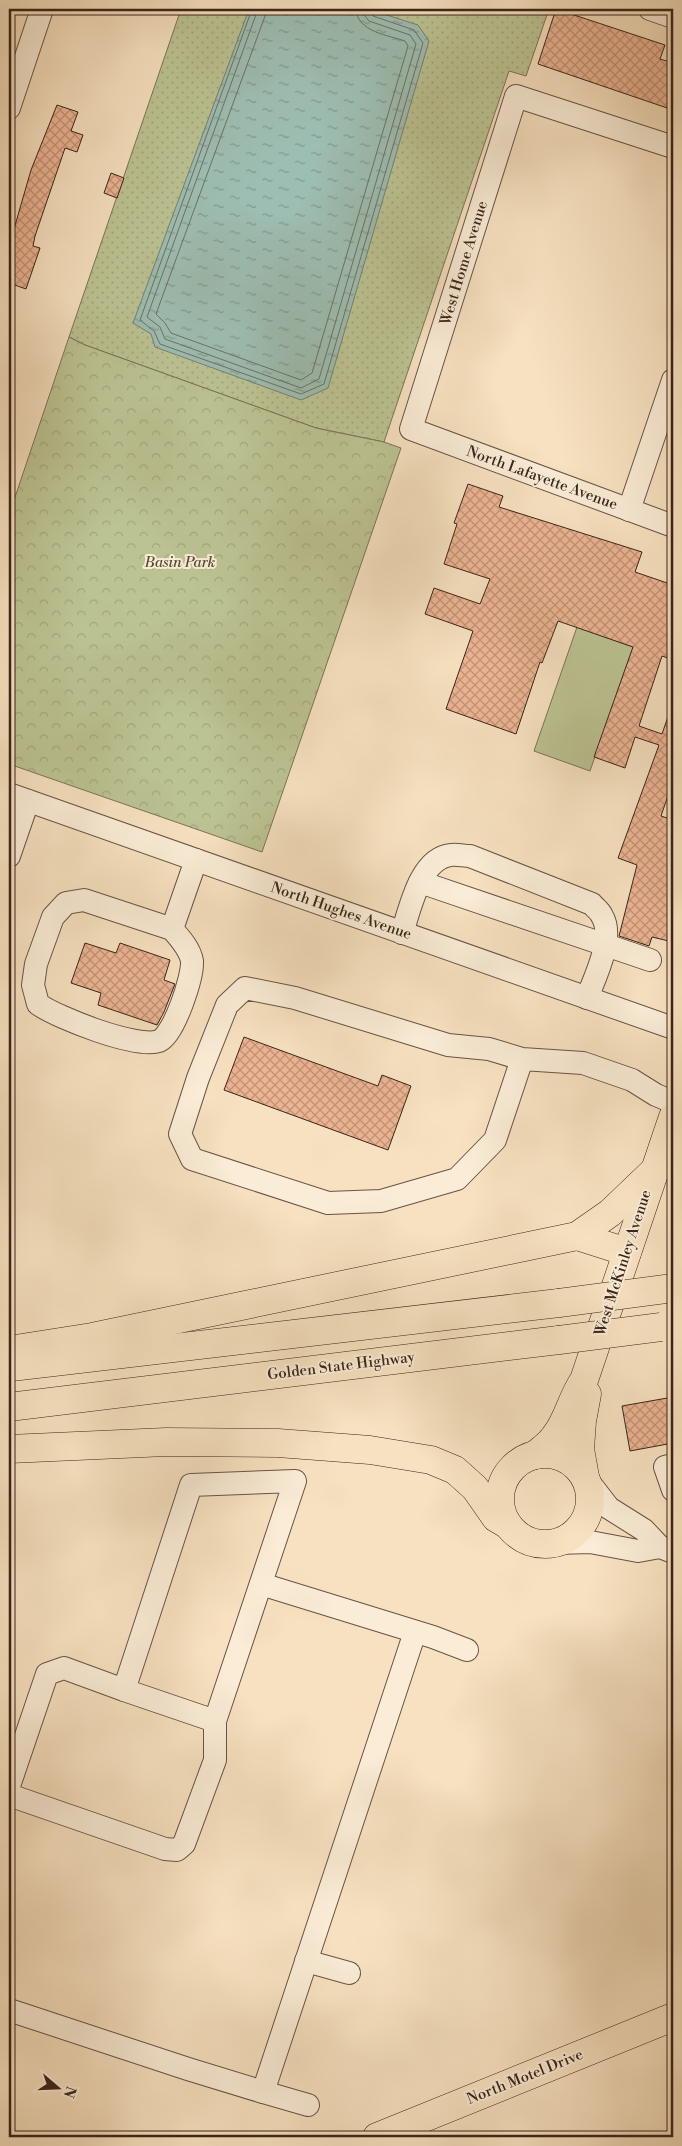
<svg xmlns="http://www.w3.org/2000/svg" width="682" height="2146" viewBox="0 0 682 2146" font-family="'Libre Bodoni',serif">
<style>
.grass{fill:url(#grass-dots);stroke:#7b7456}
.forest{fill:url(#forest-crowns);stroke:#7b7456}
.pitch{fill:#bcc393;stroke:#7b7456}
.water{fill:url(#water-ripples);stroke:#758075}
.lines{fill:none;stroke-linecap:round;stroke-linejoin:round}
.shore{stroke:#6c7166;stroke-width:1}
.building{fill:url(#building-cross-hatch);stroke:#3a241a}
.minor-casing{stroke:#695344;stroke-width:24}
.major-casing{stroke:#3a241a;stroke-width:29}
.highway-casing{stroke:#3a241a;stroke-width:29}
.minor{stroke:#faecd6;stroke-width:22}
.major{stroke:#f7e1c0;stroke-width:28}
.highway{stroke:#f7e1c0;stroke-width:28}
.rail{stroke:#3a241a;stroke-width:4;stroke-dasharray:9 9;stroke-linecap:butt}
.highway-bridge-casing{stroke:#3a241a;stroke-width:29;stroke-linecap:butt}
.highway-bridge{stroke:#f7e1c0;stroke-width:28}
.labels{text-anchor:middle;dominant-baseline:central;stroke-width:4;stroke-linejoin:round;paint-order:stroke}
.street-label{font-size:15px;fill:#3a241a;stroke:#faecd6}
.park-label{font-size:15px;font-style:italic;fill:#5a4c38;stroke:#faecd6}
</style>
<defs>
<pattern id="grass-dots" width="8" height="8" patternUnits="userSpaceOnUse" patternTransform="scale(1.25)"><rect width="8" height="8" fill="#bcc393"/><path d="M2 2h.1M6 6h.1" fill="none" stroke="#a2a77e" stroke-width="1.8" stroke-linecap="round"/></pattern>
<pattern id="forest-crowns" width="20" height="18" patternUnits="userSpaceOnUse" patternTransform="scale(1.25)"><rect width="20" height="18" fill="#bcc393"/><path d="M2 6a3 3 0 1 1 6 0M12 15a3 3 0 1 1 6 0" fill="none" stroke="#a2a77e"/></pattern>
<pattern id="water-ripples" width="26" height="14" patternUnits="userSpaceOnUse" patternTransform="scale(1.25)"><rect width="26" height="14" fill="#9dbeb2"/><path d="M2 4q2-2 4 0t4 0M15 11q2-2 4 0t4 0" fill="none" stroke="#819a90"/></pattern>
<pattern id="building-cross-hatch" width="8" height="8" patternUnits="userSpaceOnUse" patternTransform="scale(1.25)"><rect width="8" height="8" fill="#edb493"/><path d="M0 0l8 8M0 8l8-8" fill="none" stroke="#c19277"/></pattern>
</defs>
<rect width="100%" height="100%" fill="#f7e1c0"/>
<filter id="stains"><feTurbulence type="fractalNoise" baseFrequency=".004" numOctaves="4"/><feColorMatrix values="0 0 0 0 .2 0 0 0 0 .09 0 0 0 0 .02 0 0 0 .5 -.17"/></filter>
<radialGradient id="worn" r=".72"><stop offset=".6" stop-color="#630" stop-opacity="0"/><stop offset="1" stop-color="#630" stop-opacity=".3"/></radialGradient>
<!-- grass -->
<path class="grass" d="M181,9H549L526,76L509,71L384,442L316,428L85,345L69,337Z"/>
<!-- forest -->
<path class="forest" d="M69,337L85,345L316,428L384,442L401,448L262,852L9,764V515Z"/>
<!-- pitch -->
<path class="pitch" d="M577,627L633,647L590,771L534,751Z"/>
<!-- water -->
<path class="water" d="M249,9H368L418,25L429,41L328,388L301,400L155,347L151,334L133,323Z"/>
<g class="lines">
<!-- shore -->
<g class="shore">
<path d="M252,9L140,320L154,331L160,344L301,394L324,384L423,43L414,30L373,16L370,9"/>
<path d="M258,9L147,317L160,327L165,339L301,388L319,379L416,44L410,35L369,21L364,15L363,9"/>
<path d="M266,9L265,16L156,314L165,323L171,333L301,380L312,373L408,46L405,41C388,35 357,32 356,9"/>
</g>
</g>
<!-- building -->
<g class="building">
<path d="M556,9L665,45L660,59L673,63V110L538,64Z"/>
<path d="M57,105L78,112L71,131L83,135L77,152L65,148L35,236L33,246L40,248L26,289L9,283V235L11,228L14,229L31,170Z"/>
<path d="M111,173L124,178L117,198L104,193Z"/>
<path d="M468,484L503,496L499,507L642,552L635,572L673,585V625L667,643L673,645V660L662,656L639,726L662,734L671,708L673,709V781L661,816L673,820V942L652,937L649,946L619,936L637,865L618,858L659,745L635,737L625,768L594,757L633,647L558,621L542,663L540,662L516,734L446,709L473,631L425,614L434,588L480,604L490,579L444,564L457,524L454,523Z"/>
<path d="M85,943L116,953L120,943L170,960L164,980L175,984L164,1012L157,1025L98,1005L101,993L71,983Z"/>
<path d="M244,1037L378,1086L382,1075L411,1086L388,1150L224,1090Z"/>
<path d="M673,1397V1443L630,1451L622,1406Z"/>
</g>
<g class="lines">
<defs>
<g id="minor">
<path d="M650,9L673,17"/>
<path d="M9,108L42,9"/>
<path d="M673,147L516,96L411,429L673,526"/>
<path d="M629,510L673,380"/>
<path d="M9,794L673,1028"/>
<path d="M9,856L28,801"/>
<path d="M420,882L650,960"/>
<path d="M172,929L84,900L66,903L53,917L36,964L33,985L38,1004C58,1018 137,1049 159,1041C174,1035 193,977 192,961C190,949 180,938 172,929L196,860"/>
<path d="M402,933C410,909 420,858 451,855C457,854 464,856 470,856L592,904C595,908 600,911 602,916C615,937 595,977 587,998"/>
<path d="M522,1059L495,1140L457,1179L381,1201L328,1203L192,1159L180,1134L198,1078L227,1005L245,988L295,998L448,1045L489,1049L522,1059L583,1063L632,1080L656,1095L673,1102"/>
<path d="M673,1465L665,1467L673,1490"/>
<path d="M585,1477L609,1508L644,1530L660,1547"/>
<path d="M556,1543L590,1542L638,1551L660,1547L673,1552"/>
<path d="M261,1584L433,1637L467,1650"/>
<path d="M9,1786L47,1674L64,1668L124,1690"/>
<path d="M9,1795L165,1849L177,1850L184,1844L215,1760V1721L295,1481L191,1485L124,1690L215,1721"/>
<path d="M306,1961L349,1973"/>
<path d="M9,2010L188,2069L263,2092"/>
<path d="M308,2105L263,2092L415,1632"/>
</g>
<g id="major">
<circle cx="545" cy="1499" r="45"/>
<path d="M535,1455C542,1449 550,1444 555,1436C568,1420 571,1399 584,1380L673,1117"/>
<path d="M585,1477L580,1449L582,1421L587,1394"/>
<path d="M377,2137L673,2017"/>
</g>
<g id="highway">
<path d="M577,1236L627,1252"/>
<path d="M9,1350L92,1337L577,1236L610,1213L654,1171"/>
<path d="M11,1367L559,1303"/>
<path d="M9,1407L559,1340"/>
<path d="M9,1449L166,1442L278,1443L370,1450L431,1460L455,1470L475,1488L496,1518L508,1525"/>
</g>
</defs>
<!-- minor casing -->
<use href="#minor" class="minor-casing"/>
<!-- major casing -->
<use href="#major" class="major-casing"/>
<!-- highway casing -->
<use href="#highway" class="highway-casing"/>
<!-- minor -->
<use href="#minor" class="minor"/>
<!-- major -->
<use href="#major" class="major"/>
<!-- highway -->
<use href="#highway" class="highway"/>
<!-- rail -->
<path class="rail" d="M657,2137L673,2131"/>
<defs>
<g id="highway-bridge">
<path d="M559,1303L673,1288"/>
<path d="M559,1340L661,1327"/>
</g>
</defs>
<!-- highway-bridge casing -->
<use href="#highway-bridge" class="highway-bridge-casing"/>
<!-- highway-bridge -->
<use href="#highway-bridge" class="highway-bridge"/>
</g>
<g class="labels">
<!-- street labels -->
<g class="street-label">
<text transform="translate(464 263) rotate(-73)">West Home Avenue</text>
<text transform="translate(542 478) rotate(20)">North Lafayette Avenue</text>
<text transform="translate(341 911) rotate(19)">North Hughes Avenue</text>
<text transform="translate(623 1263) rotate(-72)">West McKinley Avenue</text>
<text transform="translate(341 1366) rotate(-7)">Golden State Highway</text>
<text transform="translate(525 2077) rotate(-22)">North Motel Drive</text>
</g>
<!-- park labels -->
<g class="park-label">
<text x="180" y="562">Basin Park</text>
</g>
</g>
<!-- margin -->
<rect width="682" height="2146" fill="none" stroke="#f7e1c0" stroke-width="30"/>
<rect x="10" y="10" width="662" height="2126" fill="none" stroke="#3a241a" stroke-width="2.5"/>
<rect x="15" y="15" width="652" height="2116" fill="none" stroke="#3a241a"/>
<!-- north arrow -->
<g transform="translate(58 2088) rotate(109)" stroke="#faecd6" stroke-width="4" paint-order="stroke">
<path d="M0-4L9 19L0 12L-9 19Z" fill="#3a241a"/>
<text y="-8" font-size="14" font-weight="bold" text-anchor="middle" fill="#3a241a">N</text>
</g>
<rect width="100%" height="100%" filter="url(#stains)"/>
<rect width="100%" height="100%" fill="url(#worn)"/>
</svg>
